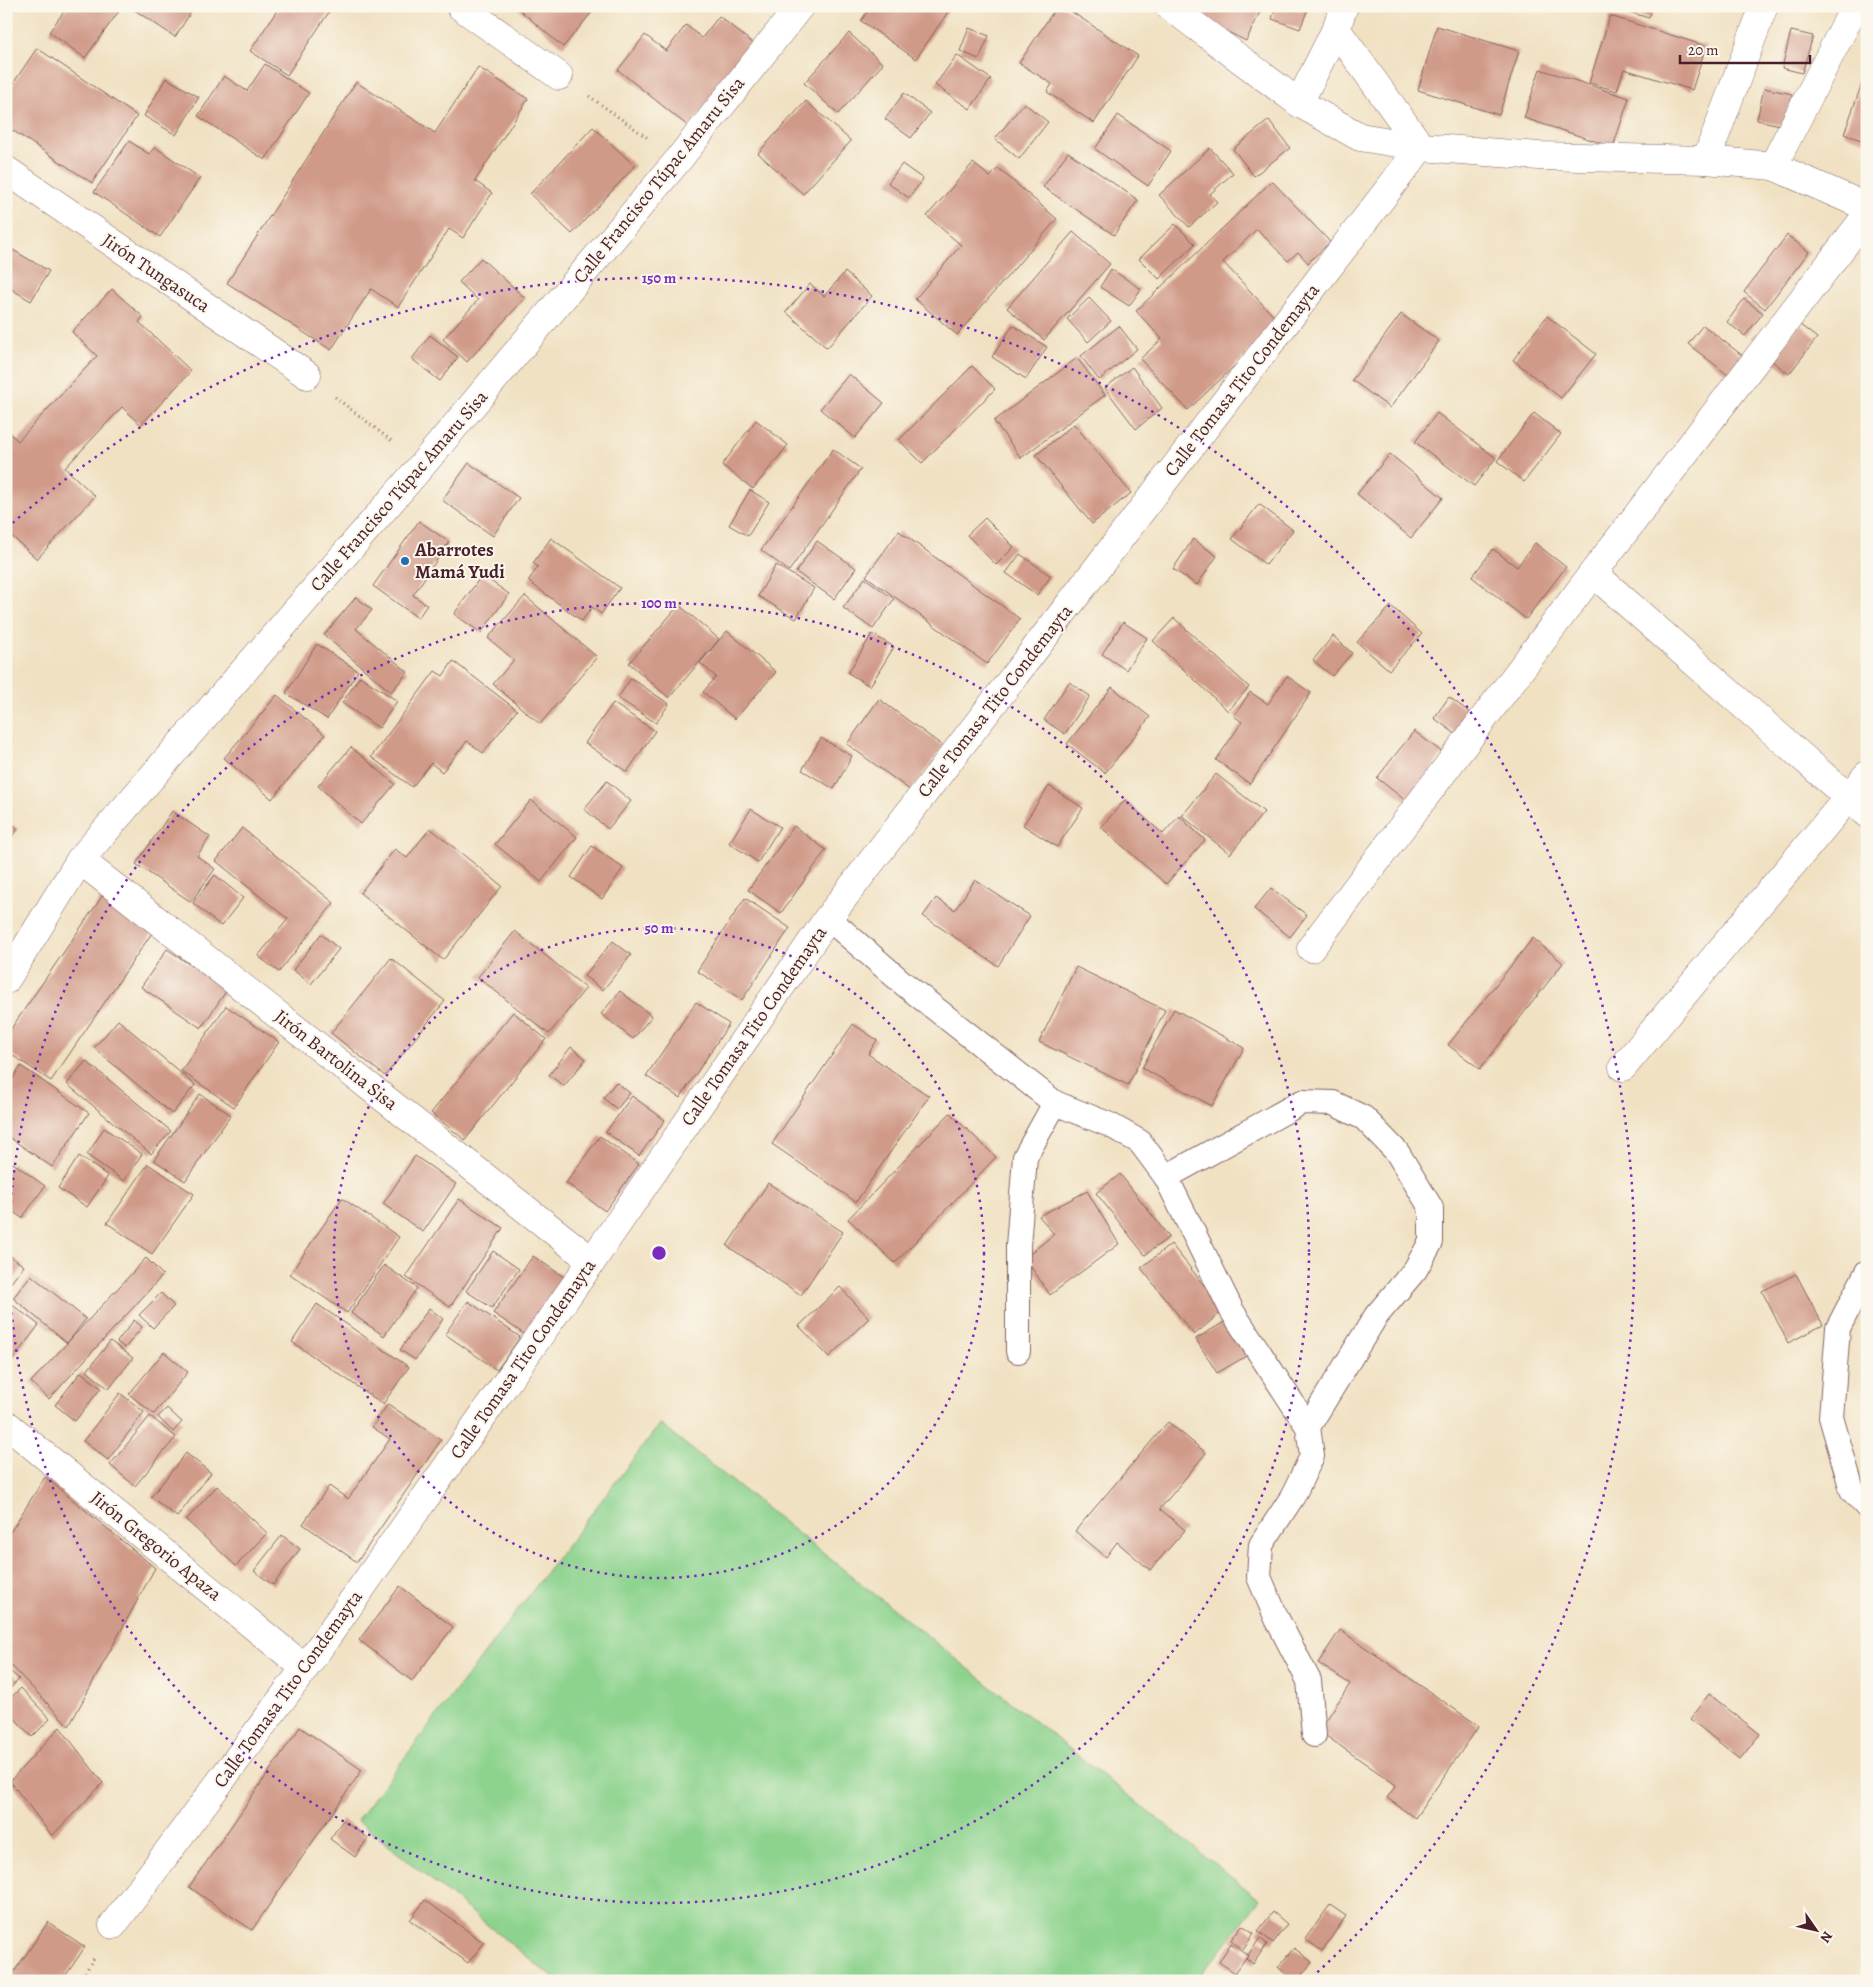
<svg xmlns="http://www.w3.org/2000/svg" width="1873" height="1987" viewBox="0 0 1873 1987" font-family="Alegreya,serif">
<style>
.green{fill:#8dd38e;stroke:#6c795c}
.building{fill:#d09a88}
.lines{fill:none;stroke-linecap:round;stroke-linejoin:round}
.lane-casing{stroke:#846360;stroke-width:26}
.street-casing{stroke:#846360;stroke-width:29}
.path{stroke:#846360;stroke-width:3;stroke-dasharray:1 4;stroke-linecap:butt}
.lane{stroke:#fff;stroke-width:24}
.street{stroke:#fff;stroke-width:28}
.ring{fill:none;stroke:#7b2cbf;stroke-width:2.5;stroke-dasharray:2.5 5}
.poi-dot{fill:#1f6fb2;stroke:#fbf7ec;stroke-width:2}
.labels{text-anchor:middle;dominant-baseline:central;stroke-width:4;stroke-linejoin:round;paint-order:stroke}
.street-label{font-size:19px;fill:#4a1f2b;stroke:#fbf7ec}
.poi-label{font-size:19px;font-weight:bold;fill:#4a1f2b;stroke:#fbf7ec;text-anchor:start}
.centre{fill:#7b2cbf;stroke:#fbf7ec;stroke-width:2.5}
.ring-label{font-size:15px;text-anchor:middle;font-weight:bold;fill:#7b2cbf;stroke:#fbf7ec;stroke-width:4;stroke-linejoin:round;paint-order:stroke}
</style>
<rect width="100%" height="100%" fill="#fbf7ec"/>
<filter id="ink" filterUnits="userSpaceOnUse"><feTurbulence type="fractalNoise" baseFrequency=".02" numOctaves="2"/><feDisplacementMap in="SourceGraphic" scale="10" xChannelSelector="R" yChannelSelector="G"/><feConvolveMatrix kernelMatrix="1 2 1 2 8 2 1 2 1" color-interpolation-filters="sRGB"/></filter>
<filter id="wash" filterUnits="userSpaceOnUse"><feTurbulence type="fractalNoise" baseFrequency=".0096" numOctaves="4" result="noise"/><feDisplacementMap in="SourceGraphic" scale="20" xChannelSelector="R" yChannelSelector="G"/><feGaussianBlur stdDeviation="1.12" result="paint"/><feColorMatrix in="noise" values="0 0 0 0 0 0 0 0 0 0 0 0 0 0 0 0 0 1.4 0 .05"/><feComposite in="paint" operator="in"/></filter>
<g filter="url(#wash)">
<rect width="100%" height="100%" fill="#f0e1c2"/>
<!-- green -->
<path class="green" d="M660,1424L1260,1900L1196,1981H557L357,1820Z"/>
<g id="blocks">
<!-- building -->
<g class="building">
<path d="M68,6L122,7L85,58L49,32Z"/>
<path d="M136,6H195L175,37L133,9Z"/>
<path d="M280,6H333L287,75L250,51Z"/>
<path d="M515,6H597L563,47Z"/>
<path d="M871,6H952L916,59L861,21Z"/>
<path d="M1057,6H1063L1138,56L1094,123L1047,92L1052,84L1019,63Z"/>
<path d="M1204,6H1263L1246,41L1198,17Z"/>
<path d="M1276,6H1309L1300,29L1272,19Z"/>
<path d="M1610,6H1652L1649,18Z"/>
<path d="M719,16L755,45L689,127L618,70L645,35L666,51L686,25L702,38Z"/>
<path d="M1610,16L1706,46L1692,90L1624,69L1617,91L1589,83Z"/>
<path d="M1437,26L1519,51L1499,115L1418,90Z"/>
<path d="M969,28L989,36L979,59L960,51Z"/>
<path d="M1791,31L1813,36L1802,73L1782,68Z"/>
<path d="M849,33L883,64L838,114L804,83Z"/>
<path d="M37,48L137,116L92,183L6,126V94Z"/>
<path d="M957,55L991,79L970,109L935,85Z"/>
<path d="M265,64L309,93L265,160L198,116L224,76L247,91Z"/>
<path d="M478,67L528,99L475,181L492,193L463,238L449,229L398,307L371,289L331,350L227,283L356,82L435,133Z"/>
<path d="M1540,69L1629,98L1613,147L1524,118Z"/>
<path d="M1865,75H1867V142L1844,134Z"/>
<path d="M166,78L199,97L176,135L144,116Z"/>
<path d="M1764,88L1792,94L1785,126L1757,120Z"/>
<path d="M904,93L930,113L911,138L885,119Z"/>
<path d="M806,101L851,141L803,194L758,153Z"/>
<path d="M1024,103L1048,122L1019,159L995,139Z"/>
<path d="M1118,115L1171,151L1148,186L1095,149Z"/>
<path d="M1269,120L1290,148L1254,176L1233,149Z"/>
<path d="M593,127L635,166L572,234L530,194Z"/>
<path d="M129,141L149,154L155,147L200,178L160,237L94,192Z"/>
<path d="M1210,148L1233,173L1210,194L1217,202L1189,227L1159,195Z"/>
<path d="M1068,152L1138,200L1114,235L1043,187Z"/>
<path d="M973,163L990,177L998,168L1057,219L957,335L915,299L961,245L927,216Z"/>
<path d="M902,164L923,179L909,198L888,183Z"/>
<path d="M1272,181L1330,242L1308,263L1298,252L1288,261L1257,229L1223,262L1280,323L1188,410L1140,359L1162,339L1136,311Z"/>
<path d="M1175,224L1195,244L1159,279L1139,259Z"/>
<path d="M1073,232L1110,264L1044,340L1007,308Z"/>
<path d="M1787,235L1809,252L1765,309L1744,292Z"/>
<path d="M6,246L49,271L31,301L6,286Z"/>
<path d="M481,258L525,298L467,362L443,339L478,300L459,282Z"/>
<path d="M1111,269L1141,289L1129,306L1100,287Z"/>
<path d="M845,272L872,296L827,348L786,312L810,284L824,296Z"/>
<path d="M112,289L143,317L139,322L191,371L141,425L122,407L65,468L95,496L37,559L8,533L6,534V430L18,441L97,356L72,332Z"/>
<path d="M1089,298L1111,321L1088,342L1067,319Z"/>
<path d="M1744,299L1763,313L1745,336L1727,322Z"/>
<path d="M1401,314L1439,341L1390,408L1352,380Z"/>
<path d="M1547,316L1596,354L1561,398L1513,360Z"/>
<path d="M1799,324L1817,338L1789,374L1772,361Z"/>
<path d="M1013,325L1047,347L1026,379L992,357Z"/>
<path d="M1703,325L1743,356L1728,375L1688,344Z"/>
<path d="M1119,326L1137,349L1099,380L1081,356Z"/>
<path d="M430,335L458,357L440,381L412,359Z"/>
<path d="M1077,358L1105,395L1021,458L994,421Z"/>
<path d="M972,366L995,389L922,463L899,440Z"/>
<path d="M1132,367L1162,408L1136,429L1105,388Z"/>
<path d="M849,374L884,403L855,438L820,409Z"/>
<path d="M1437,413L1496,458L1474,486L1415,442Z"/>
<path d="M1534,413L1561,434L1524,482L1497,461Z"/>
<path d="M756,420L788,445L753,489L722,465Z"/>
<path d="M1074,424L1131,493L1092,524L1036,455Z"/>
<path d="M833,449L861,469L789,571L761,550Z"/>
<path d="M1390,454L1443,498L1411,538L1357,494Z"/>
<path d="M469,463L519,498L493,536L442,500Z"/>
<path d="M750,490L769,502L748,536L729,525Z"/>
<path d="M1259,504L1293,530L1266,565L1232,539Z"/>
<path d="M985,518L1014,547L996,565L967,535Z"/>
<path d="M419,521L449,542L413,595L427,605L418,618L373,586Z"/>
<path d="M899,531L1020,619L987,664L866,576Z"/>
<path d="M551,538L620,588L601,614L592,607L582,621L528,581L538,567L533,563Z"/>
<path d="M1193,539L1217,556L1197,585L1173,569Z"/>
<path d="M817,541L856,568L834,599L796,572Z"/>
<path d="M1535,543L1566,567L1526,619L1472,577L1493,549L1517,567Z"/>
<path d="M1020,554L1051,576L1037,595L1006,573Z"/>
<path d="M776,565L814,588L796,619L758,596Z"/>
<path d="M482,575L509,594L481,633L454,614Z"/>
<path d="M865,578L894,599L873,629L843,608Z"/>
<path d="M525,596L597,657L540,724L493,684L514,660L488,638Z"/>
<path d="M356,597L372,610L356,629L408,672L391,692L324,635Z"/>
<path d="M679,605L719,639L669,698L629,663Z"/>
<path d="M1391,606L1422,634L1389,670L1357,642Z"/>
<path d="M1174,618L1249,687L1228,711L1153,641Z"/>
<path d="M1123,622L1147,638L1126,670L1102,654Z"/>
<path d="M727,631L776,672L735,719L703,692L716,677L700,663Z"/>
<path d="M872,634L894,647L870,686L848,673Z"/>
<path d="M1333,636L1352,653L1332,676L1313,660Z"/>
<path d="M317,644L358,671L327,719L286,693Z"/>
<path d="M453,661L517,710L483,753L467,741L442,772L431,763L412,787L371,757L435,671L443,676Z"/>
<path d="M360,676L397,701L379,728L342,703Z"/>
<path d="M1287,676L1311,693L1250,784L1216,760L1242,722L1234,716L1250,692L1268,704Z"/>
<path d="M631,678L669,704L656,723L618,698Z"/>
<path d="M1069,682L1090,696L1065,734L1044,720Z"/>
<path d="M1112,687L1150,717L1105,773L1067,744Z"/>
<path d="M277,695L325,735L272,799L224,758Z"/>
<path d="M1449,697L1480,720L1465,741L1434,718Z"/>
<path d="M879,699L943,746L911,791L847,744Z"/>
<path d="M613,703L655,731L627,772L585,743Z"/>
<path d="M1414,731L1443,753L1406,801L1377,778Z"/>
<path d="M821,738L852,756L834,789L802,770Z"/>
<path d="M351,747L395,784L361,824L318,786Z"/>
<path d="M1216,774L1264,812L1230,854L1182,816Z"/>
<path d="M607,781L631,801L608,829L584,809Z"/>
<path d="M1049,786L1083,808L1057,847L1023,825Z"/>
<path d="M531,800L577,837L541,882L495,844Z"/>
<path d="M1125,800L1163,834L1179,816L1205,840L1166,884L1101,827Z"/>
<path d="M751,809L780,827L758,862L729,843Z"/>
<path d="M172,811L210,837L197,856L215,869L191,902L136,864Z"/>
<path d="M6,820L18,829L6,844Z"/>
<path d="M794,826L826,850L781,913L748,890Z"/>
<path d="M242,828L334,903L279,972L258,956L288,919L216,861Z"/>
<path d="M430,828L502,886L443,960L360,893L395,849L407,858Z"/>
<path d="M592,846L623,868L602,899L571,877Z"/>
<path d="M215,875L243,898L221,926L193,903Z"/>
<path d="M975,880L1030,916L998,966L923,916L936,898L955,910Z"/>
<path d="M1271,888L1307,915L1290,937L1254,909Z"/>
<path d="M103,895L154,930L51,1081L6,1051V1036Z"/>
<path d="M745,898L790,928L742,1000L697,971Z"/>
<path d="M515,931L586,988L549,1034L478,977Z"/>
<path d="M321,934L339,949L311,984L293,970Z"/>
<path d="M1533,938L1563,963L1480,1069L1448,1045Z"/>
<path d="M613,941L631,955L603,990L584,976Z"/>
<path d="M167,949L227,990L201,1028L141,987Z"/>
<path d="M391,958L445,1001L385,1076L331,1033Z"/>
<path d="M1076,967L1165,1010L1128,1085L1039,1042Z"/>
<path d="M620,991L652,1016L633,1039L601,1014Z"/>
<path d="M696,1002L729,1024L680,1098L646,1076Z"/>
<path d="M226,1006L279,1042L234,1107L181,1071Z"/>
<path d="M1174,1009L1244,1048L1212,1106L1142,1068Z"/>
<path d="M513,1012L546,1039L465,1140L431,1113Z"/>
<path d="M118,1020L195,1085L172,1114L94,1048Z"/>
<path d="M853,1024L877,1040L868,1054L929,1096L856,1202L772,1144Z"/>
<path d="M571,1047L586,1059L564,1086L549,1075Z"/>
<path d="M86,1061L171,1131L151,1154L67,1084Z"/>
<path d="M21,1066L89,1113L52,1167L6,1135V1089Z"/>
<path d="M616,1082L630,1093L617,1109L603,1098Z"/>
<path d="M200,1094L231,1115L185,1181L154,1160Z"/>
<path d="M632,1096L665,1120L639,1156L606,1132Z"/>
<path d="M950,1113L996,1157L895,1263L848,1219Z"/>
<path d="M104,1128L142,1154L124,1181L87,1155Z"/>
<path d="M600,1136L639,1164L605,1211L566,1183Z"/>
<path d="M79,1156L108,1176L87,1207L58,1188Z"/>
<path d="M415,1156L456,1184L423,1232L383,1204Z"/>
<path d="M13,1163L45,1186L22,1218L6,1207V1172Z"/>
<path d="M148,1164L194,1194L152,1254L107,1223Z"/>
<path d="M1120,1174L1169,1237L1145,1255L1096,1193Z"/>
<path d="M768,1183L843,1232L801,1295L727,1246Z"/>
<path d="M1087,1191L1119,1244L1050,1295L1025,1258L1054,1234L1039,1216Z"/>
<path d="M342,1198L399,1237L347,1313L290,1274Z"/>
<path d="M459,1199L503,1228L450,1307L406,1277Z"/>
<path d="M1171,1244L1224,1310L1194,1335L1141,1268Z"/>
<path d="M493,1251L519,1269L492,1308L466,1291Z"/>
<path d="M6,1253L24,1266L6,1289Z"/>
<path d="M533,1256L564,1277L524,1334L493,1313Z"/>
<path d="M146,1258L163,1275L49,1399L31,1382Z"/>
<path d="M384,1265L417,1288L384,1336L351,1313Z"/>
<path d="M1796,1274L1823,1325L1788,1343L1762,1291Z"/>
<path d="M31,1275L86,1319L67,1343L13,1298Z"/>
<path d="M840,1287L869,1318L829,1357L799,1326Z"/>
<path d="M161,1293L174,1306L153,1328L139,1315Z"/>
<path d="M6,1300L39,1325L6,1368Z"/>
<path d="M468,1301L520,1337L497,1370L445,1334Z"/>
<path d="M317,1304L409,1367L383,1404L292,1342Z"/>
<path d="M429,1308L443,1319L415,1360L400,1350Z"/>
<path d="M1229,1319L1250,1354L1217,1373L1196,1339Z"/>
<path d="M134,1320L142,1327L125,1348L117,1342Z"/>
<path d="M110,1341L133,1358L109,1389L87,1371Z"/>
<path d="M164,1352L188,1372L154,1414L129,1394Z"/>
<path d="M81,1372L101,1388L75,1421L55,1405Z"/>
<path d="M120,1393L144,1412L108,1460L83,1441Z"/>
<path d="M388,1404L441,1440L357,1562L303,1524L329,1486L348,1499L390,1439L372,1427Z"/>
<path d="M167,1408L182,1422L173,1432L158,1417Z"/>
<path d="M150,1416L176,1437L135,1486L110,1465Z"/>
<path d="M1168,1422L1206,1453L1160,1509L1185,1530L1150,1570L1117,1542L1106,1557L1075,1531Z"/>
<path d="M186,1453L211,1473L177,1517L151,1497Z"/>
<path d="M45,1477L155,1568L69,1726L6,1660V1539Z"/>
<path d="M217,1486L267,1533L236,1566L186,1520Z"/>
<path d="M282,1535L300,1549L273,1585L254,1571Z"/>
<path d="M400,1586L453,1627L412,1681L359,1640Z"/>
<path d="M1340,1630L1479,1726L1415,1818L1387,1798L1396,1785L1319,1731L1350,1684L1318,1663Z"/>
<path d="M6,1668L19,1679L6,1693Z"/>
<path d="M21,1688L50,1719L32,1737L6,1709V1702Z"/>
<path d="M1709,1694L1760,1734L1740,1759L1690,1719Z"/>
<path d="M60,1727L103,1783L52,1836L10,1781Z"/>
<path d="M300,1727L362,1770L252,1930L189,1887Z"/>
<path d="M343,1820L368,1838L355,1857L330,1839Z"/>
<path d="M425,1900L484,1943L468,1963L410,1920Z"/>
<path d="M1330,1905L1346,1916L1322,1951L1305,1939Z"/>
<path d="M1273,1912L1287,1924L1273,1943L1258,1931Z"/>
<path d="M48,1922L85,1947L62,1981H8Z"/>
<path d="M1242,1925L1254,1933L1243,1949L1231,1940Z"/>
<path d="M1260,1938L1267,1944L1253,1964L1246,1958Z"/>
<path d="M1231,1943L1248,1955L1235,1973L1219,1962Z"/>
<path d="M1294,1948L1312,1962L1297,1981H1294L1278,1967Z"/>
</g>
</g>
</g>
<g filter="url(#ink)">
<use href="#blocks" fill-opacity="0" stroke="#846360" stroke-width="1"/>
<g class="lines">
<defs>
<g id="lane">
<path d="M828,918L904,984L1055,1103L1110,1125L1140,1142L1166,1177L1232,1311L1308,1427L1312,1456L1293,1496L1261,1545L1259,1577L1277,1619L1309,1681L1314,1735"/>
<path d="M1166,1177L1302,1102L1333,1103L1364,1118L1397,1152L1431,1208V1242L1415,1270L1376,1316L1308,1427"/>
<path d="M1867,1272L1838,1328L1831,1417L1852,1490L1867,1507"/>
<path d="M1018,1351V1246L1025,1157L1055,1103"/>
</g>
<g id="street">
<path d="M460,6L559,76"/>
<path d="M1169,6L1299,103L1360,137L1421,147L1539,156L1706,160L1773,166L1867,207"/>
<path d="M1299,103L1336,29L1344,6"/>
<path d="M1706,160L1764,6"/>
<path d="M1773,166L1855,6"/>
<path d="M6,170L307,375"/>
<path d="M1593,573L1867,814"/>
<path d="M80,860L592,1261"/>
<path d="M1311,948L1593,573L1867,215"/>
<path d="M6,980L80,860L423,464L679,159L800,6"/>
<path d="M1623,1067L1867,775"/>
<path d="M6,1424L305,1668"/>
<path d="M113,1925L305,1668L592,1261L828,918L1421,147L1336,29"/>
</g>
</defs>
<!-- lane casing -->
<use href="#lane" class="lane-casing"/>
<!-- street casing -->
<use href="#street" class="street-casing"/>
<!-- path -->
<g class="path">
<path d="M589,96L649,139"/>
<path d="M335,397L393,442"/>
<path d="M80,1981L95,1956"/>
</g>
<!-- lane -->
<use href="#lane" class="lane"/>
<!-- street -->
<use href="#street" class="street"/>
</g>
</g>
<!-- distance rings -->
<g class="ring">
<circle cx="659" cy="1253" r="325"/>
<circle cx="659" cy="1253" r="650"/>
<path d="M7 528A975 975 0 1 1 1311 1978"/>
</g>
<!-- markers -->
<circle class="poi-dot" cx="405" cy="561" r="5"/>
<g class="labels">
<!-- street labels -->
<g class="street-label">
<text transform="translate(659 180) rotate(-51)">Calle Francisco Túpac Amaru Sisa</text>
<text transform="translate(156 273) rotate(34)">Jirón Tungasuca</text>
<text transform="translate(1242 380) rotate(-52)">Calle Tomasa Tito Condemayta</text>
<text transform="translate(399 491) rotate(-49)">Calle Francisco Túpac Amaru Sisa</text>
<text transform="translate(995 701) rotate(-52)">Calle Tomasa Tito Condemayta</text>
<text transform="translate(754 1026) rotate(-55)">Calle Tomasa Tito Condemayta</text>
<text transform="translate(336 1060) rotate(38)">Jirón Bartolina Sisa</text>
<text transform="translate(523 1359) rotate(-55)">Calle Tomasa Tito Condemayta</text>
<text transform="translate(156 1546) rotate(39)">Jirón Gregorio Apaza</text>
<text transform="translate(288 1689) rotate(-54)">Calle Tomasa Tito Condemayta</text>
</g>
<!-- poi labels -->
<g class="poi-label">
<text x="415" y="550">Abarrotes<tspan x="415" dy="22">Mamá Yudi</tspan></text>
</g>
</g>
<circle cx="659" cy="1253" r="8" class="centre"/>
<g class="ring-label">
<text x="659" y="283">150 m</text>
<text x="659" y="608">100 m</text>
<text x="659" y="933">50 m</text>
</g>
<!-- margin -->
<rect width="1873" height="1987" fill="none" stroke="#fbf7ec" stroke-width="25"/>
<!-- north arrow -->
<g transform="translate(1816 1930) rotate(124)" stroke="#fbf7ec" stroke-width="4" paint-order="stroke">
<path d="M0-4L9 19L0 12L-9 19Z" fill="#4a1f2b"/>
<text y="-8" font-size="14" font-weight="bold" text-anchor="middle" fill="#4a1f2b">N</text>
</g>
<!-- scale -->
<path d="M1680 55v8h130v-8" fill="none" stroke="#4a1f2b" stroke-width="2.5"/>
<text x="1688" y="55" font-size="15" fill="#4a1f2b" stroke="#fbf7ec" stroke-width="4" paint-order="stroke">20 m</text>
</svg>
